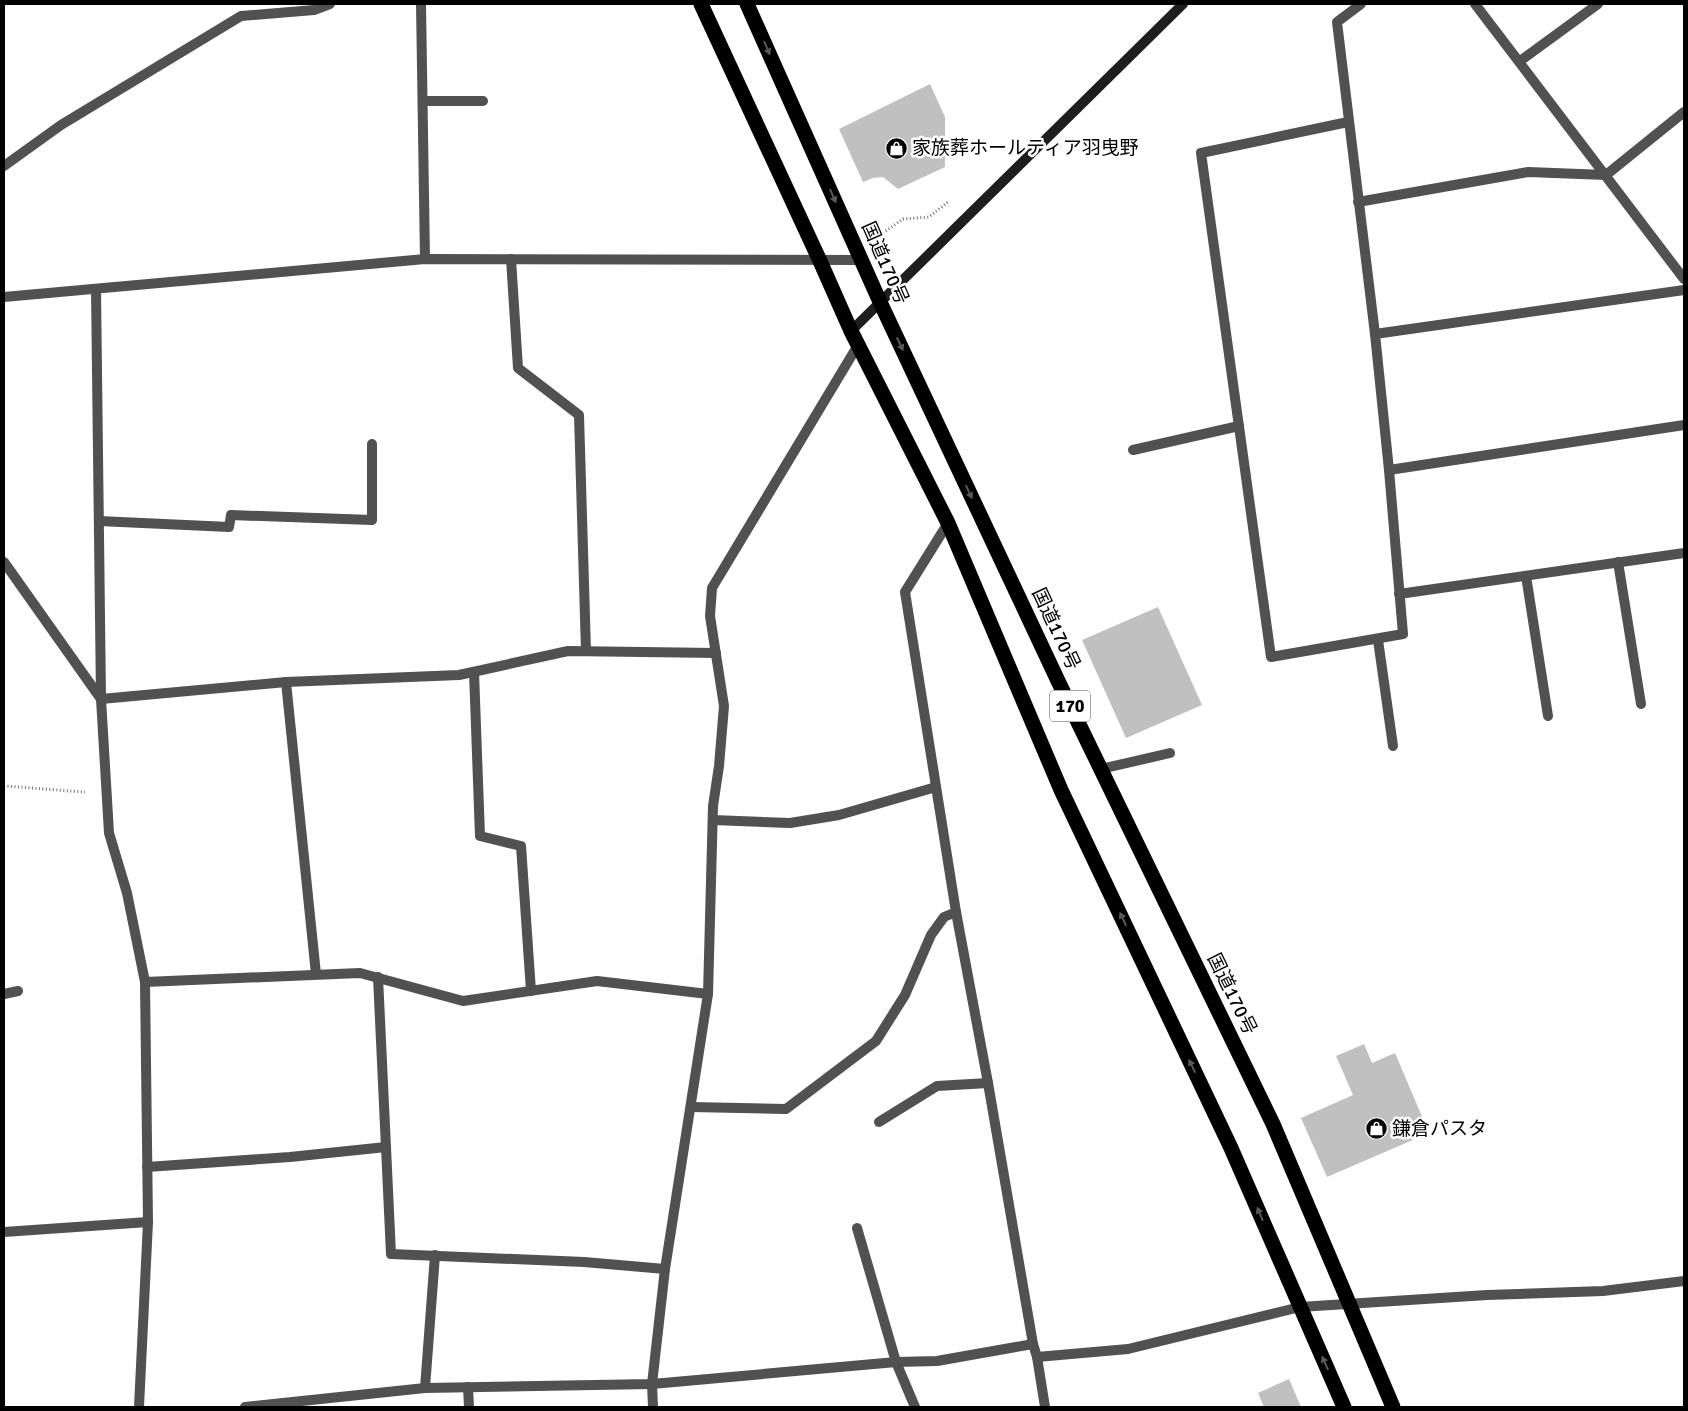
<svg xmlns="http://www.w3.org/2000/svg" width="1688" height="1411" viewBox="0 0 1688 1411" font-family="Signika,'Noto Sans JP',sans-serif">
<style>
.building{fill:#c0c0c0}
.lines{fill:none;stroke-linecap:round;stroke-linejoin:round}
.path{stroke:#737373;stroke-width:3;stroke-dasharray:1 2.5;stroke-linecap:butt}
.lane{stroke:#515151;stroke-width:10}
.street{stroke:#515151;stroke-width:10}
.secondary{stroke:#1e1e1e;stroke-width:10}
.highway{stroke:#000;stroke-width:15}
.oneway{fill:#595959}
.labels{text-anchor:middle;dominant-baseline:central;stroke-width:5;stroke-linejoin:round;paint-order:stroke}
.shield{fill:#fff;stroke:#4c4c4c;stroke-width:1}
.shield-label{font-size:18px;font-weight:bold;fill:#000}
.poi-label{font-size:19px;fill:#000;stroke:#fff;text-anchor:start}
.street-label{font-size:19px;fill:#000;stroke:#fff}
</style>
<rect width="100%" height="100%" fill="#fff"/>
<!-- building -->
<g class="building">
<path d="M930,84L945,117V167L898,189L883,177L873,178L863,182L839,129Z"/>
<path d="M1158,607L1202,705L1126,738L1082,640Z"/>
<path d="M1364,1044L1372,1063L1395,1053L1429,1133L1327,1177L1301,1118L1353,1095L1336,1056Z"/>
<path d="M1289,1379L1301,1407H1264L1258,1393Z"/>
</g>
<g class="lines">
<!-- path -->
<g class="path">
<path d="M877,237L903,219L929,217L948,202"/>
<path d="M4,786L85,792"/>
</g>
<!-- lane -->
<g class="lane">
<path d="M1101,769L1170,753"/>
<path d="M691,1107L786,1109L876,1041L905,995L931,935L944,917L956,912"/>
</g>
<!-- street -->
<g class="street">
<path d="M421,4L425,259"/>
<path d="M1475,4L1684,279"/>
<path d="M1520,61L1598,4"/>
<path d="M423,101H483"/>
<path d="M1348,122L1201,153L1271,657L1403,634L1389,470L1375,334L1337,22L1361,4"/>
<path d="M4,166L61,125L241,16L314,10L330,4"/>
<path d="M1358,202L1528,172L1606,175L1684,112"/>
<path d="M511,259L518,368L579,415L586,651"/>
<path d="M96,289L101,699L109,833L127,893L145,982L148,1222L139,1407"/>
<path d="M4,297L425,259L862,260"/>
<path d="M1375,334L1684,290"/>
<path d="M1133,450L1239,426"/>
<path d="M1389,470L1684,425"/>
<path d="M99,521L229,527L231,515L372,520V444"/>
<path d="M948,523L905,592L956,912L988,1083L1033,1344L1037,1357L1045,1407"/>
<path d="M4,562L101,699"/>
<path d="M1618,562L1641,704"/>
<path d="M1526,576L1548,716"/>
<path d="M1399,594L1684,553"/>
<path d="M1378,640L1393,746"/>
<path d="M474,672L480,836L521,846L531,991"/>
<path d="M286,682L316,974"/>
<path d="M101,699L286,682L459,675L568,651L716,653"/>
<path d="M713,820L790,823L839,815L936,787"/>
<path d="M378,977L391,1254L584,1262L665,1269"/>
<path d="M145,982L360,973L463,1001L597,981L708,994"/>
<path d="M4,994L18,991"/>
<path d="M879,1122L937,1086L988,1083"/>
<path d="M147,1167L290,1157L386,1147"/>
<path d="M857,1228L896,1362L915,1407"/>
<path d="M4,1232L148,1222"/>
<path d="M1037,1357L1128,1349L1300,1307L1487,1295L1603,1291L1684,1281"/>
<path d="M468,1387L469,1407"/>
<path d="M425,1388L435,1255"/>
<path d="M245,1407L425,1388L652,1384L896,1362L937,1361L1033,1344"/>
<path d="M653,1407L652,1384L665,1269L708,994L713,806L719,766L724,706L710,616L712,588L858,345"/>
</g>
<!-- secondary -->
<path class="secondary" d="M851,331L1183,4"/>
<!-- highway -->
<g class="highway">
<path d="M701,4L820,261L851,331L948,523L1061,790L1231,1148L1344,1407"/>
<path d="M747,4L880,302L1059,683L1273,1124L1393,1407"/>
</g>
</g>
<!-- one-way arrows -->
<defs><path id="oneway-solid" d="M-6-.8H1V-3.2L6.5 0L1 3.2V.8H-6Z" transform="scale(1.25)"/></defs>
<g class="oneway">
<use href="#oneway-solid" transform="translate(767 48) rotate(66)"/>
<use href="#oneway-solid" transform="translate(833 196) rotate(66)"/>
<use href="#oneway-solid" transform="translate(900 344) rotate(65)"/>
<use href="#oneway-solid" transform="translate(969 492) rotate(65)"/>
<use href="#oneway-solid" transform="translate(1123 919) rotate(-115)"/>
<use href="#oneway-solid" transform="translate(1192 1066) rotate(-115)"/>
<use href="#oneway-solid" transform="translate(1260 1214) rotate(-113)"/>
<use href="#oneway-solid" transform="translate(1325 1363) rotate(-114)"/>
</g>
<!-- icons -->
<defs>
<symbol id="shop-disc" viewBox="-11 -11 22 22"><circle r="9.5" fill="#000" stroke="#fff"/><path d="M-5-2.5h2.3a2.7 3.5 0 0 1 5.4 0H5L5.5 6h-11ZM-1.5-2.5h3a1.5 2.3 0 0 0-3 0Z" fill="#fff"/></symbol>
</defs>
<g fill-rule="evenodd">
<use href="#shop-disc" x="884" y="136" width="25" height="25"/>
<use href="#shop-disc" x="1364" y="1116" width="25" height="25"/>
</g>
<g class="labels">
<!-- shield labels -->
<rect class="shield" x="1050" y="690.5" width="40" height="31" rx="4"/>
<g class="shield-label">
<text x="1070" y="706">170</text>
</g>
<!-- poi labels -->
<g class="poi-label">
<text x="912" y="148">家族葬ホールティア羽曳野</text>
<text x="1392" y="1129">鎌倉パスタ</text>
</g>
<!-- street labels -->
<g class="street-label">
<text transform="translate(885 263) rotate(66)">国道170号</text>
<text transform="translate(1056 629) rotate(65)">国道170号</text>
<text transform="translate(1232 994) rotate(64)">国道170号</text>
</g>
</g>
<!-- border -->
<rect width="1688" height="1411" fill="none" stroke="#000000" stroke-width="10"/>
</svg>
